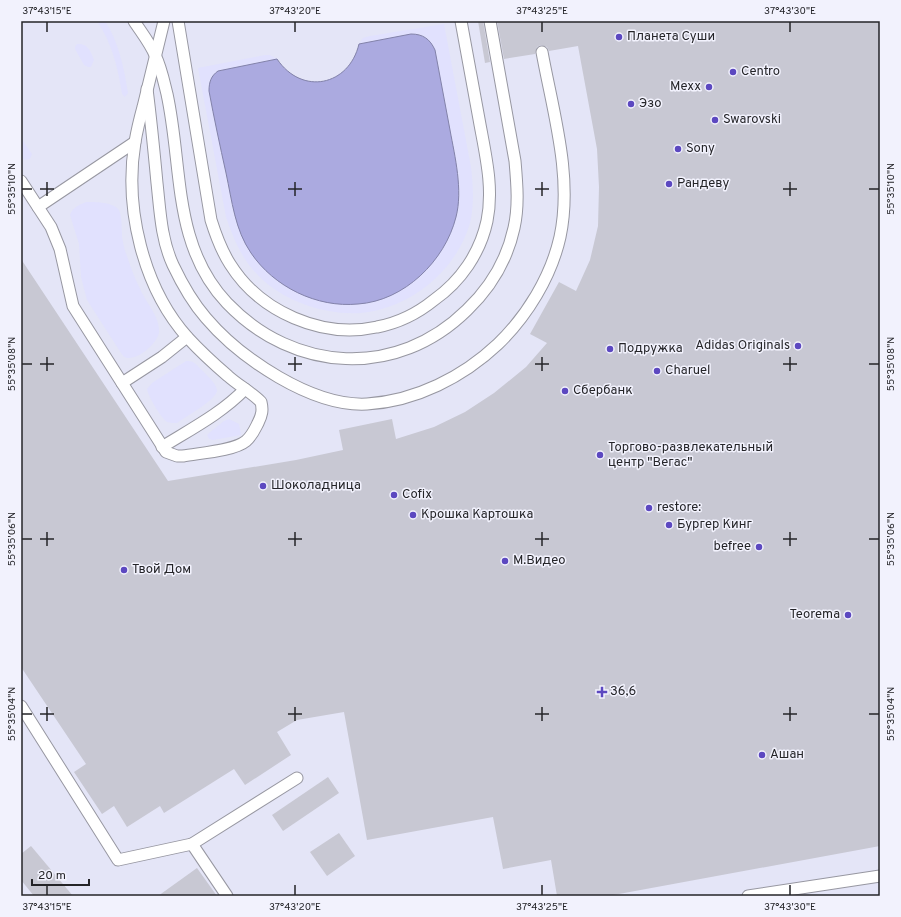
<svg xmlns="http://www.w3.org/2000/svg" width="901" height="917" viewBox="0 0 901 917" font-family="Overpass,sans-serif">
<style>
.built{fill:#e4e5f7}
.green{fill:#e1e1fe}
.water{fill:#abaae0;stroke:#8282a9}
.building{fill:#c8c8d3}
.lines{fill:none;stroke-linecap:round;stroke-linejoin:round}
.lane-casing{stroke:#9797a1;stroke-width:13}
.lane{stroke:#fff;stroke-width:11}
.ticks{fill:none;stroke:#242428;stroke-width:1.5}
.poi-dot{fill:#5c48c0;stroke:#f2f2fd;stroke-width:1.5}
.labels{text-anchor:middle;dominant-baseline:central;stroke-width:3;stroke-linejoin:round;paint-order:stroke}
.poi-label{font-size:13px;fill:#242428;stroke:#f2f2fd;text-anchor:start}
.neatline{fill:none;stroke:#242428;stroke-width:1.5}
.ticks-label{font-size:10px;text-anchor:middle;fill:#242428}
</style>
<rect width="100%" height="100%" fill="#f2f2fd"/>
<!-- built -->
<rect class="built" x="21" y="21" width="859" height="875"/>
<!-- green -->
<g class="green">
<path d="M97,21H105C119,42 124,69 128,93L125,97L122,94C118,68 112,43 97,21Z"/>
<path d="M444,24L471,167C473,184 474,202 471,219C459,269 411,309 360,313C327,315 289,303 264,281C244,264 234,241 226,217L198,68L265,55H270L277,59L218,71L209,82V91L234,215L241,234L251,253L263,268L276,280L302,294L328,302L359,304L386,297L397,292L422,274L432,263L446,242L458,203L457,169L454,149L435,50C432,42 427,38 419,34L359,44L363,38L370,36Z"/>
<path d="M77,44C87,43 91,51 94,60L91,67H88L84,65L75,49V47Z"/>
<path d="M21,138L32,154L30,159L25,160L21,158Z"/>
<path d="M86,202C95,202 112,202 118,209C123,214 121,234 123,242C124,247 125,252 127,256C131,269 136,281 142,293C148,305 160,318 159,332C158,343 139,359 128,358C125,358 123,356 121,353L87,300L81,277L79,244L70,215C72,208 79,205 86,202Z"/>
<path d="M186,361C195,360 198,367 204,372C208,377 216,383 217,390C218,399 185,417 177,423C173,423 170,423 167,422C161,418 148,396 147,389L152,383Z"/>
<path d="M229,419L239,424L241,435L213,440L209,439L207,435L209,433L224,421Z"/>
</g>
<!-- water -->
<path class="water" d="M411,34C423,34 430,39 435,50C440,77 445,103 450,130C455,157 463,190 456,217C445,261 404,301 358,304C317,308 274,287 251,253C235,230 232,201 226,173C220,146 214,118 209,91C209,82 211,76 218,71L277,59C302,96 349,86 359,44Z"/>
<!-- building -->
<g class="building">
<path d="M478,21H483L490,62L485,63Z"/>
<path d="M497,21H880V846L608,896H557L551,860L503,869L493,817L367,840L344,712L297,720L277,732L291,755L245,785L234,769L164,813L160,806L127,827L114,806L102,814L74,772L86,764L21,667V259L168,481L296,460L343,450L339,430L392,419L396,439L434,427L465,412L494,393L526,367L547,343L530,334L559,282L576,291L590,260L598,226L599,187L597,149L578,46L549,51L547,47L541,45L537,47L535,54L504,59Z"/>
<path d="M328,777L339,793L283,831L272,815Z"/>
<path d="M339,833L355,856L327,876L310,852Z"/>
<path d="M31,846L73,896H34L21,880V854Z"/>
<path d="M197,868L217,896H158Z"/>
</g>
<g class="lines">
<defs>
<g id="lane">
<path d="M134,21C141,32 150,43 155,55C161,67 164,82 167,94C183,167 172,245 227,303C294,373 397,379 467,310C491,287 507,260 514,228C519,206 517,184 515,161L490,21"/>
<path d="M178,21L211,220C216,236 221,250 230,264C260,312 322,339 377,327C398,323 418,313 434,300C461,281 480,253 487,221C494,187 485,153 479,119C473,87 467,54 461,21"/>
<path d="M147,89C151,120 154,151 157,183C160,210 161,239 173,265C182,284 192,302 206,318C240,358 312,407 367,404C416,401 463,377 498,344C527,316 551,277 560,237C573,177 553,112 542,52"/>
<path d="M21,181L51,227L60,249L73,306L166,452L177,456H183C199,453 234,451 246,441C252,436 255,429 258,423C262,415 263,410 261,402C251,392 238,385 228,376C214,364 200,351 188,338C143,288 124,208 135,142C137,130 140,118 143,107C150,78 157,50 164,21"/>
<path d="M38,207L135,142"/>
<path d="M122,383L162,357L187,337"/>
<path d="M162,447C191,429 222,413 245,389"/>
<path d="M21,706L118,860L192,844L297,778"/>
<path d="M192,844L227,896"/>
<path d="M748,896L880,876"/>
</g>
</defs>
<!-- lane casing -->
<use href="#lane" class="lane-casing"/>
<!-- lane -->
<use href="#lane" class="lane"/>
</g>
<!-- ticks -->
<path class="ticks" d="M47,22V32M295,22V32M542,22V32M790,22V32M47,182V196M295,182V196M542,182V196M790,182V196M22,189H32M40,189H54M288,189H302M535,189H549M783,189H797M869,189H879M47,357V371M295,357V371M542,357V371M790,357V371M22,364H32M40,364H54M288,364H302M535,364H549M783,364H797M869,364H879M47,532V546M295,532V546M542,532V546M790,532V546M22,539H32M40,539H54M288,539H302M535,539H549M783,539H797M869,539H879M47,707V721M295,707V721M542,707V721M790,707V721M22,714H32M40,714H54M288,714H302M535,714H549M783,714H797M869,714H879M47,885V895M295,885V895M542,885V895M790,885V895"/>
<!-- markers -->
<g class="poi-dot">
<circle cx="619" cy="37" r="4"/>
<circle cx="733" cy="72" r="4"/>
<circle cx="709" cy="87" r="4"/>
<circle cx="631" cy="104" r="4"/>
<circle cx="715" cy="120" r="4"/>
<circle cx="678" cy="149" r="4"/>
<circle cx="669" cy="184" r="4"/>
<circle cx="798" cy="346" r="4"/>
<circle cx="610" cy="349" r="4"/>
<circle cx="657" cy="371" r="4"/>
<circle cx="565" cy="391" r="4"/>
<circle cx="600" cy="455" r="4"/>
<circle cx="263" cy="486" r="4"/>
<circle cx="394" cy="495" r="4"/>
<circle cx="649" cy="508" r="4"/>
<circle cx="413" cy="515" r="4"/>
<circle cx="669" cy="525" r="4"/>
<circle cx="759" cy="547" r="4"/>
<circle cx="505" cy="561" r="4"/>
<circle cx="124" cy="570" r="4"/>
<circle cx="848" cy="615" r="4"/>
<path d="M600 686h4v4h4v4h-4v4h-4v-4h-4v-4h4z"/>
<circle cx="762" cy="755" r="4"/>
</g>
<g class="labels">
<!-- poi labels -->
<g class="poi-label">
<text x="627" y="37">Планета Суши</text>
<text x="741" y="72">Centro</text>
<text x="701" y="87" text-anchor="end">Mexx</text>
<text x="639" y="104">Эзо</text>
<text x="723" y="120">Swarovski</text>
<text x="686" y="149">Sony</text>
<text x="677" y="184">Рандеву</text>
<text x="790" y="346" text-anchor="end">Adidas Originals</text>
<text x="618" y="349">Подружка</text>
<text x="665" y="371">Charuel</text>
<text x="573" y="391">Сбербанк</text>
<text x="608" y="448">Торгово-развлекательный<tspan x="608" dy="15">центр "Вегас"</tspan></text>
<text x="271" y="486">Шоколадница</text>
<text x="402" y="495">Cofix</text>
<text x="657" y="508">restore:</text>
<text x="421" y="515">Крошка Картошка</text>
<text x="677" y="525">Бургер Кинг</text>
<text x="751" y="547" text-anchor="end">befree</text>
<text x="513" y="561">М.Видео</text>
<text x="132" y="570">Твой Дом</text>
<text x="840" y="615" text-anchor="end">Teorema</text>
<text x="610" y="692">36,6</text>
<text x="770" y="755">Ашан</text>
</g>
</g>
<!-- border -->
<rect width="901" height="917" fill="none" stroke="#f2f2fd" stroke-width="44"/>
<!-- scale -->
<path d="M32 879v6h57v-6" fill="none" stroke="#242428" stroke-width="2"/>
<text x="38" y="879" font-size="12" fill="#242428" stroke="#f2f2fd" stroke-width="3" paint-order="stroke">20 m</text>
<rect x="22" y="22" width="857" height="873" class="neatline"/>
<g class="ticks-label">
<text x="47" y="14">37°43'15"E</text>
<text x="295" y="14">37°43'20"E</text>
<text x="542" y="14">37°43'25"E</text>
<text x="790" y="14">37°43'30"E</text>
<text transform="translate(11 189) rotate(-90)" y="4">55°35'10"N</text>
<text transform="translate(890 189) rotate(-90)" y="4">55°35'10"N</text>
<text transform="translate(11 364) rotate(-90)" y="4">55°35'08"N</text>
<text transform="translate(890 364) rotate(-90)" y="4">55°35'08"N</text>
<text transform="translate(11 539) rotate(-90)" y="4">55°35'06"N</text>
<text transform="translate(890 539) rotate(-90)" y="4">55°35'06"N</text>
<text transform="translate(11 714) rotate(-90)" y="4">55°35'04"N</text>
<text transform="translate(890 714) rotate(-90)" y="4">55°35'04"N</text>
<text x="47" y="910">37°43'15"E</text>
<text x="295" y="910">37°43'20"E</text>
<text x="542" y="910">37°43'25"E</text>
<text x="790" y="910">37°43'30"E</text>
</g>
</svg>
